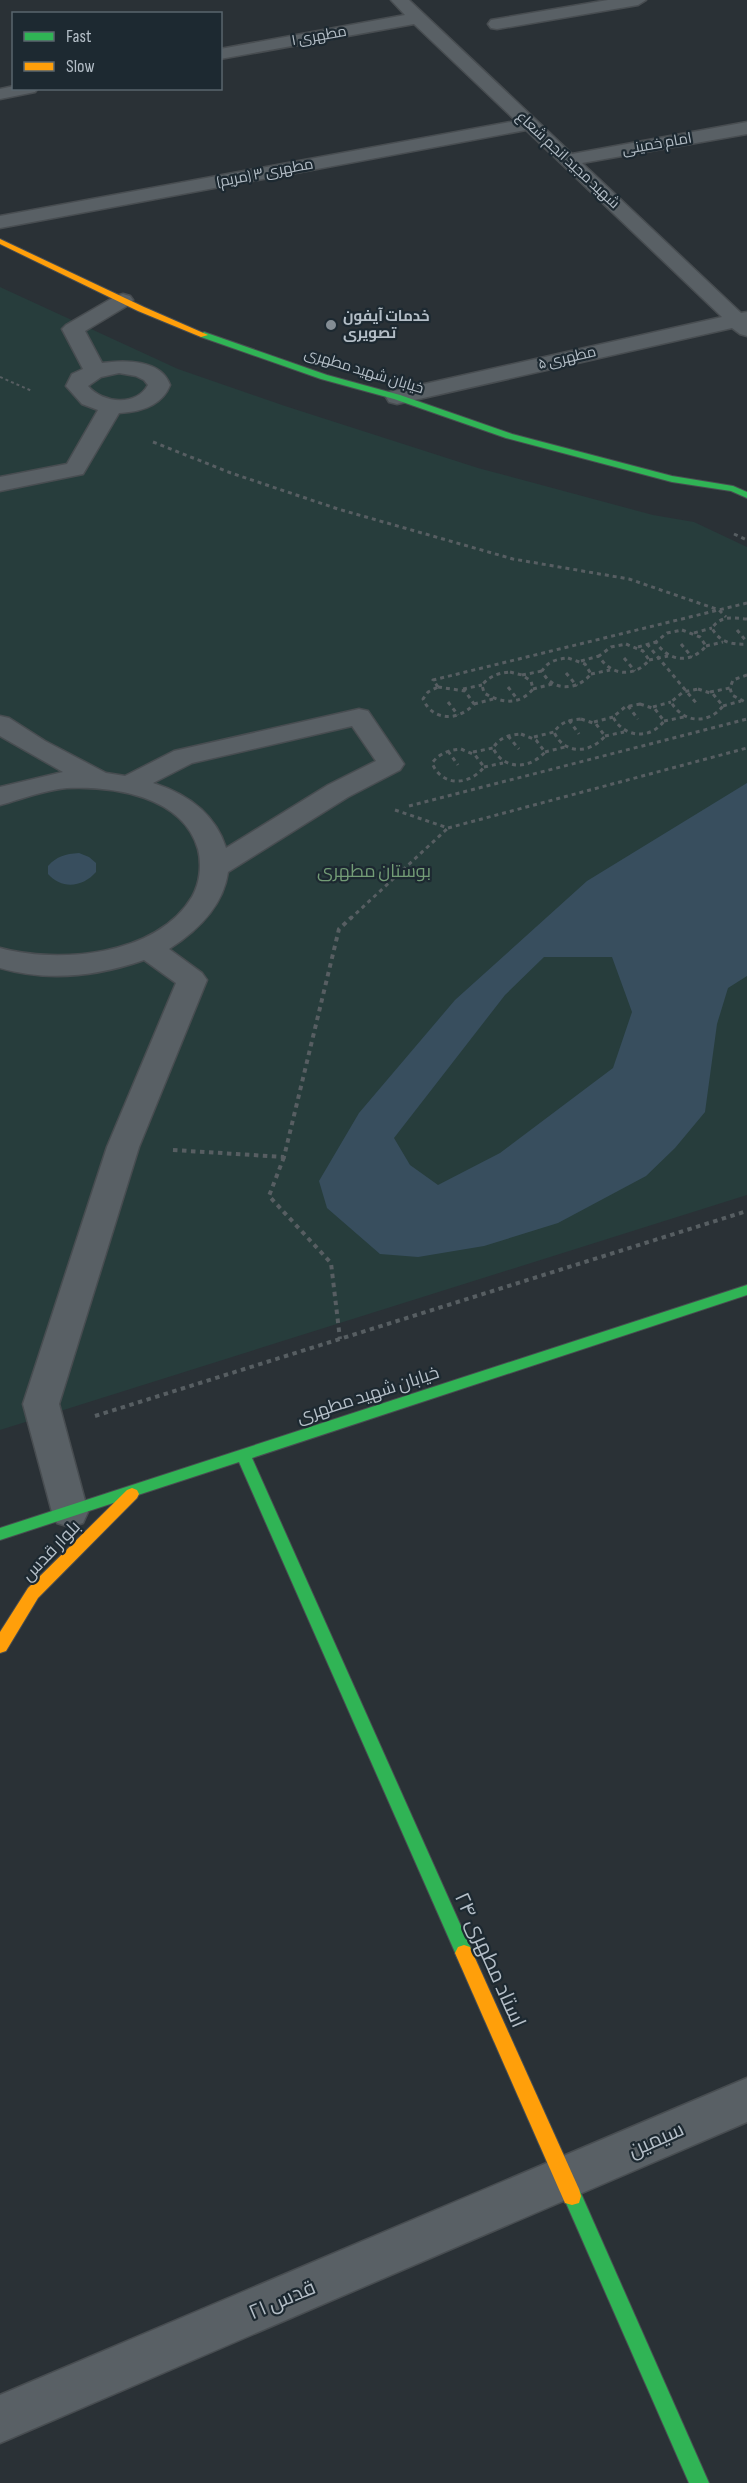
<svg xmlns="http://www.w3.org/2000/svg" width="747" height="2483" viewBox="0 0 747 2483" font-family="'Sofia Sans Condensed',Cairo,sans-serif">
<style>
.green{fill:#273d3c}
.water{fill:#384e5e;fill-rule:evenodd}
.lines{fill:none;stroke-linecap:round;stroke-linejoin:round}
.lane-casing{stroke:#484d51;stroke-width:3}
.street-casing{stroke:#484d51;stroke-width:3}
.fast-casing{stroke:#484d51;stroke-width:2}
.slow-casing{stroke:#484d51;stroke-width:2}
.path-far2{stroke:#575e62;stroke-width:2;stroke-dasharray:3 3;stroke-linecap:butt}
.path-far1{stroke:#575e62;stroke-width:3;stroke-dasharray:4 4;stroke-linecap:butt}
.path{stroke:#575e62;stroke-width:4;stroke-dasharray:4.5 4.5;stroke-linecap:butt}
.lane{fill:#596065;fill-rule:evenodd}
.street{fill:#596065;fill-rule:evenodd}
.fast{fill:#30b455;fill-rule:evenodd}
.slow{fill:#ff9f0a;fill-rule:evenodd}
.poi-dot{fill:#848d94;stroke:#1d2931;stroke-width:2}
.labels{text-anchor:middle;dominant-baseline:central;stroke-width:4.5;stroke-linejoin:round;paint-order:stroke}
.far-street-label{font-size:15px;fill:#b4bec7;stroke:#1d2931}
.far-poi-label{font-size:15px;font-weight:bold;fill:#b4bec7;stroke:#1d2931;text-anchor:start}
.park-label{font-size:18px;fill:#739c76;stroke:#1d2931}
.street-label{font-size:18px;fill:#b4bec7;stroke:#1d2931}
.near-street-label{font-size:21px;fill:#b4bec7;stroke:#1d2931}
</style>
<rect width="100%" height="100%" fill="#2a3136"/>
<!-- green -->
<path class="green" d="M0,287L178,369L285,406L478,468L653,515L694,522L747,547V1195L0,1430Z"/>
<!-- water -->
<g class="water">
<path d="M747,783V976L728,988L717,1024L705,1112L675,1148L646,1176L558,1223L484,1246L418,1257L380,1254L327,1208L319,1181L359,1113L455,1000L587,881ZM544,957H612L632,1012L613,1068L500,1153L438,1185L410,1165L394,1138L505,995Z"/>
<path d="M79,853L89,857L96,863V872C83,887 62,890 48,874V866C57,856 65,854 79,853Z"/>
</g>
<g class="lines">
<defs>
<g id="lane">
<path d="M123,294L130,296L133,300L130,304L85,331L102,363C124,360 161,359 170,385C162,406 140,412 119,413L83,474L0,491V477L67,464L98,410L82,404L66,386L72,374L83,369L62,329L66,325L116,296ZM119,373L136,376L144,380L148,385C136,407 102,403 88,386L101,377Z"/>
<path d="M359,709L368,711L400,758L404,764L400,770L348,797L228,872C223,907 197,931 169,949L202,973L207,980L139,1147L59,1404L88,1512L83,1523L70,1527L57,1523L52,1512L23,1404L107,1147L176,983L144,960C98,976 48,982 0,968V948C58,964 157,956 192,897C200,883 202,865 198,849C183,796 113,786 67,788C44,790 22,799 0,805V787L63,772L0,736V716L9,718L45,741L106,773L125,776L174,751ZM352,726L376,761L328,785L226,848C215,813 187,794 153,783L192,763Z"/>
</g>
<g id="street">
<path d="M391,0H409L572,154L747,122V134L582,163L741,313L747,312V336L740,334L732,328L397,404L389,402L386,397L389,392L722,317L526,130L0,228V216L516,121L414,24L220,59V49L405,15Z"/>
<path d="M608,0H646L638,5L497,29L491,28L488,24L491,20L497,19Z"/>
<path d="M14,86V88H38L35,92L0,99V89Z"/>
<path d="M747,2078V2122L0,2443V2395Z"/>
</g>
<g id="fast">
<path d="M204,332L327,375L400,395L512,434L672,476L733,486L747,492V498L731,491L672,482L506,438L394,399L321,379L201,337L200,335Z"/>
<path d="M747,1285V1295L252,1458L473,1953L470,1959L464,1961L458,1959L239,1462L0,1540V1528Z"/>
<path d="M572,2187L579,2189L709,2483H689L563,2196L565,2189Z"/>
</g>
<g id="slow">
<path d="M0,239L144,307L208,335L201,337L138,311L0,244Z"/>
<path d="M132,1488L137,1490L139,1494L137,1498L38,1598L6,1651L0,1653V1632L28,1588L127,1490Z"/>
<path d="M464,1945L470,1947L579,2189L581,2196L579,2203L572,2205L565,2203L455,1953L458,1947Z"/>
</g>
</defs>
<!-- lane casing -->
<use href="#lane" class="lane-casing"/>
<!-- street casing -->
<use href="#street" class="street-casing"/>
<!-- fast casing -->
<use href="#fast" class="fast-casing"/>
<!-- slow casing -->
<use href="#slow" class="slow-casing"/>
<!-- path-far2 -->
<path class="path-far2" d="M0,377L32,391"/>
<!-- path-far1 -->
<g class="path-far1">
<path d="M153,442L231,473L338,509L513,559L629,579L719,610L726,617"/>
<path d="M734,534L747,540"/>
<path d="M747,619C733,618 721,615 712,628C719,642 732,645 747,644"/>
<path d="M682,630L700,637L706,646C691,664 668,662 656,642L667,633Z"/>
<path d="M737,630L747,642"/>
<path d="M694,633L712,628"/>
<path d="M626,644L643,651L649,660C635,678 610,676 599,656L611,647Z"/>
<path d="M647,644L697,704"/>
<path d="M681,644L692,657"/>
<path d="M706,646L723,642"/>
<path d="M638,647L656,642"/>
<path d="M568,658L585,664L591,674C577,691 552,692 542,671C548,661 557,659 568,658Z"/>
<path d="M624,658L635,671"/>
<path d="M649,660L668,656"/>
<path d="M581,661L599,656"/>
<path d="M510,672L522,675L531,681L533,689C519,706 501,703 484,693L482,685C490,676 498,673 510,672Z"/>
<path d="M566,673L577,686"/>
<path d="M591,674L610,670"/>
<path d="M522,675L542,671"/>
<path d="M747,675L733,680L730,688L732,695L747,703"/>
<path d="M438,687L433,680L747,603"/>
<path d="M438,687L465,691L474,704C459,721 433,722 423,699L428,692Z"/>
<path d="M508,687L518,700"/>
<path d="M463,689L482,685"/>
<path d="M533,689L552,684"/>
<path d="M698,689L713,694L723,706C708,725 683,723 671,702L683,692Z"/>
<path d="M710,692L730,688"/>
<path d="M448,702L458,715"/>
<path d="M474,704L493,699"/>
<path d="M640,704L655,709L664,721C650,740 624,738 613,717L625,707Z"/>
<path d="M628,706L638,719"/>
<path d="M723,706L741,701"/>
<path d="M653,707L671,702"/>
<path d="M581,719L596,724L605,736C590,754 564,755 554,732C561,722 569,720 581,719Z"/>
<path d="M569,720L579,734"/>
<path d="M664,721L684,717"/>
<path d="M594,722L613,717"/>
<path d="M521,734L536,740L545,752C530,769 504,771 493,748C500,737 509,735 521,734Z"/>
<path d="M508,736L519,749"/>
<path d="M605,736L624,732"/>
<path d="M534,737L554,732"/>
<path d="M461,749L475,755L484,767C469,786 442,787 432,763C440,753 449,750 461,749Z"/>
<path d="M448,751L458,765"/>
<path d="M473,752L493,748"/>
<path d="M545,752L565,747"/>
<path d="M484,767L503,763"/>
<path d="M409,806L747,719"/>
<path d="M395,810L448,828L747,748"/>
<path d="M350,919L448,828"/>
</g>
<!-- path -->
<g class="path">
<path d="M173,1150L284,1157L339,929L352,917"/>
<path d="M284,1157L269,1196L331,1263L340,1339"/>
<path d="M95,1416L747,1211"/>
</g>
<!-- lane -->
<use href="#lane" class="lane"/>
<!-- street -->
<use href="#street" class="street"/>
<!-- fast -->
<use href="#fast" class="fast"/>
<!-- slow -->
<use href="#slow" class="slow"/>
</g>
<!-- markers -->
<circle class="poi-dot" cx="331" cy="325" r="6"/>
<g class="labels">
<!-- far-street labels -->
<g class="far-street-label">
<text transform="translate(319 36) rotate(-10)">مطهری ۱</text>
<text transform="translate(657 144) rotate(-10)">امام خمینی</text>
<text transform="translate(568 160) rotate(43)">شهید مجید انجم شعاع</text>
<text transform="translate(265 173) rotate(-11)">مطهری ۳ (مریم)</text>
<text transform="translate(567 358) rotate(-13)">مطهری ۵</text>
<text transform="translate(364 371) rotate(17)">خیابان شهید مطهری</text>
</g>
<!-- far-poi labels -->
<g class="far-poi-label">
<text x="343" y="316">خدمات آیفون<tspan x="343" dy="17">تصویری</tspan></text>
</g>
<!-- park labels -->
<g class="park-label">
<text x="374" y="871">بوستان مطهری</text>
</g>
<!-- street labels -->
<g class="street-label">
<text transform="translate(368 1395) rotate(-18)">خیابان شهید مطهری</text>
<text transform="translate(51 1551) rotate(-46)">بلوار قدس</text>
</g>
<!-- near-street labels -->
<g class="near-street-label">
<text transform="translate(490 1960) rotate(66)">استاد مطهری ۲۴</text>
<text transform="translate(656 2140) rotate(-24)">سیمین</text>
<text transform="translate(282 2300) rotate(-23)">قدس ۲۱</text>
</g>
</g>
<!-- legend -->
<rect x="12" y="12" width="210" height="78" fill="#1d2931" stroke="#59656d" stroke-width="1.5"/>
<rect x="24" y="32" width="30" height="9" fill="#30b455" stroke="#59656d" stroke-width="1.5"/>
<text x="66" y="42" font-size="18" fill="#b4bec7">Fast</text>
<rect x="24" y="62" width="30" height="9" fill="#ff9f0a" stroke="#59656d" stroke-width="1.5"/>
<text x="66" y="72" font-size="18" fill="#b4bec7">Slow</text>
</svg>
